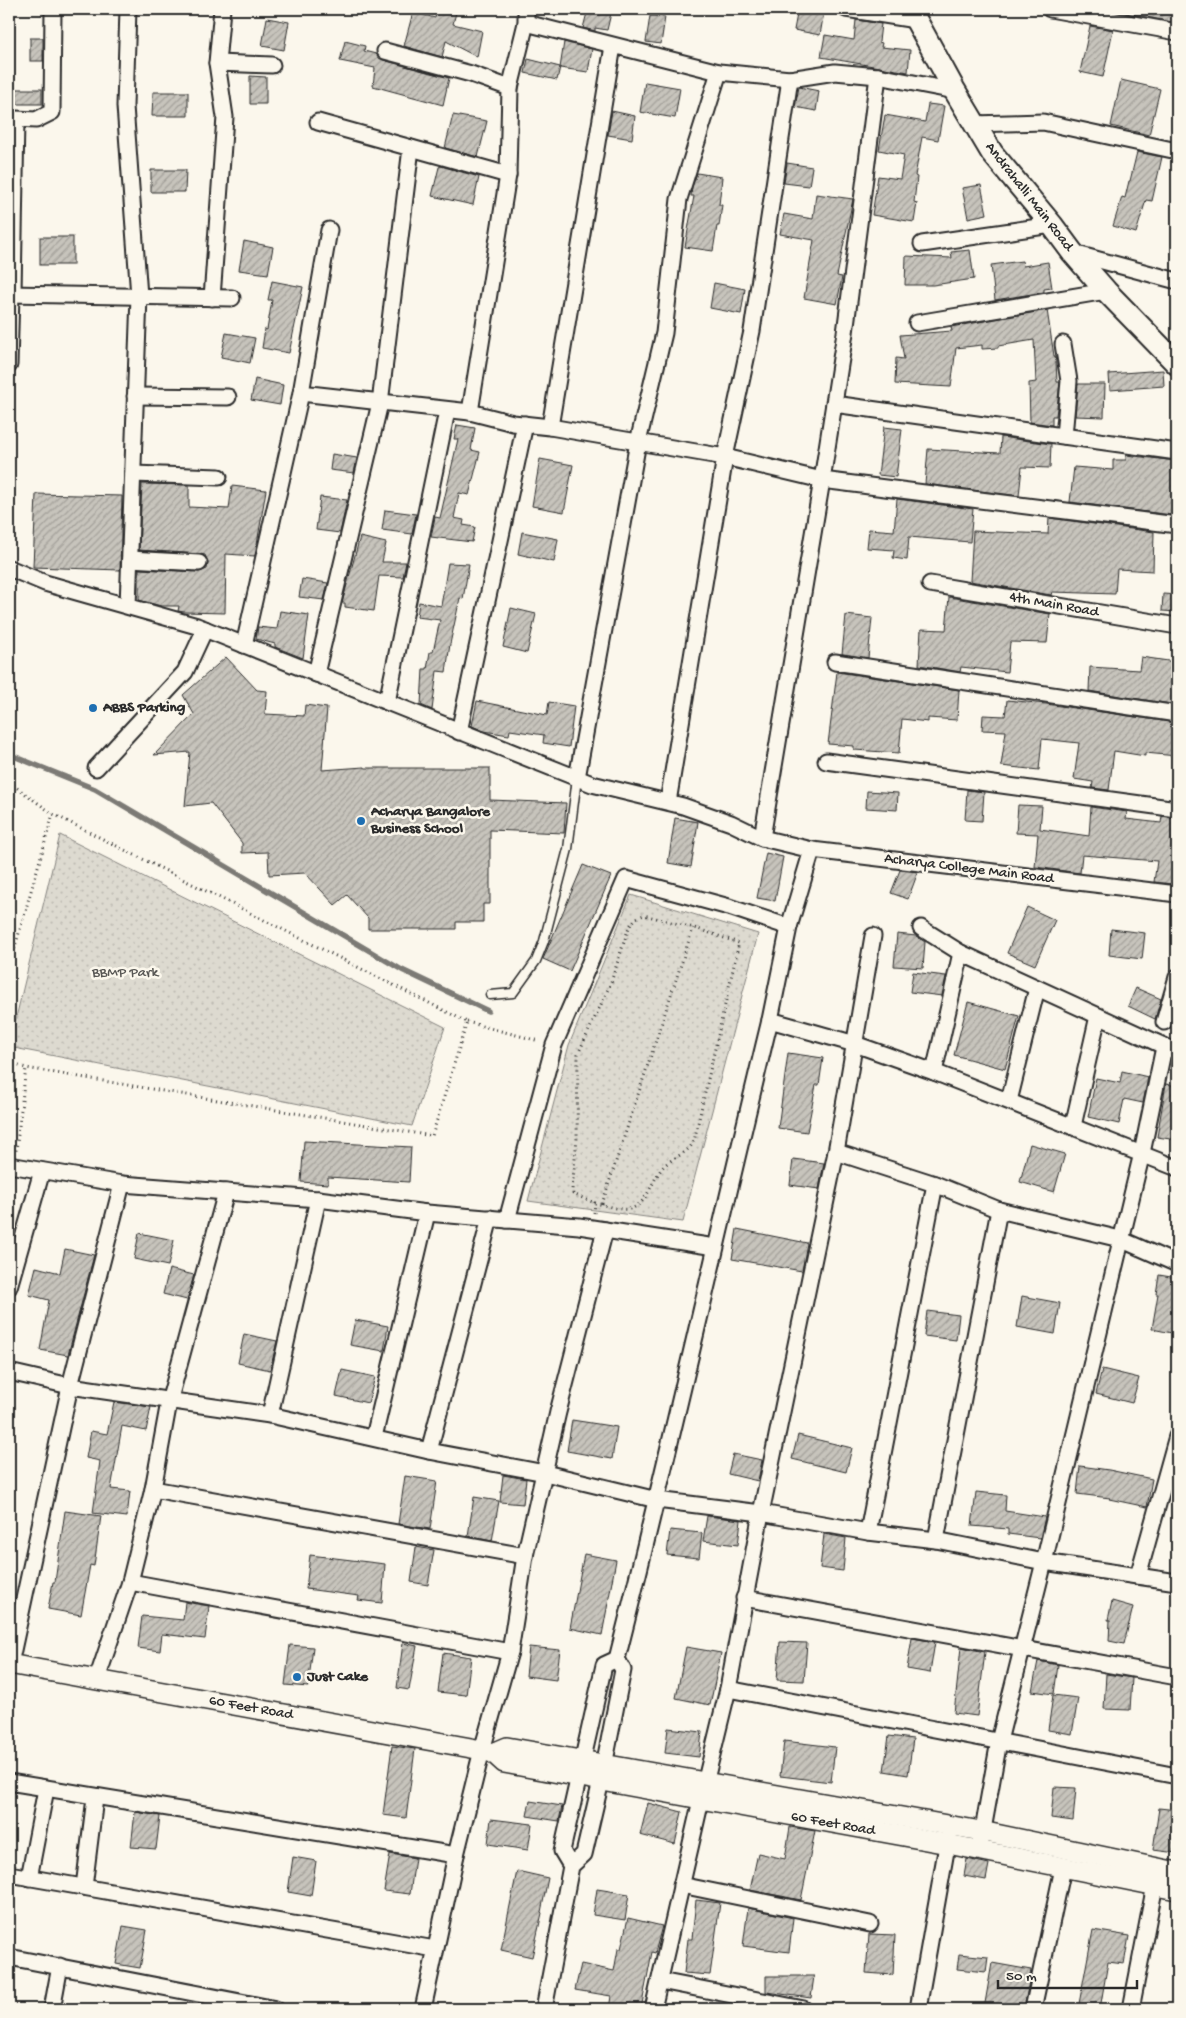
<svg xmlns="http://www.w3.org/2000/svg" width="1186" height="2018" viewBox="0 0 1186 2018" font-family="'Gochi Hand',sans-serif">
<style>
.green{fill:url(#green-dots);stroke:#84827e}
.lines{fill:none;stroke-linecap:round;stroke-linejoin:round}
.stream{stroke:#7b7a75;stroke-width:5.5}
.building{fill:url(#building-hatch);stroke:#2b2b2b}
.service-casing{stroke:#2b2b2b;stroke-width:11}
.minor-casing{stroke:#2b2b2b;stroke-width:19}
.tertiary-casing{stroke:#2b2b2b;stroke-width:22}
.secondary-casing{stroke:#2b2b2b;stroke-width:25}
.path{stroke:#2b2b2b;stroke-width:3;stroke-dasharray:1 4;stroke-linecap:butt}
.service{stroke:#fbf7ec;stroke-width:8}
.minor{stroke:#fbf7ec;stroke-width:15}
.tertiary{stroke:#fbf7ec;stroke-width:19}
.secondary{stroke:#fbf7ec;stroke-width:21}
.poi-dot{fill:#1f6fb2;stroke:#fbf7ec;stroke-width:2}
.labels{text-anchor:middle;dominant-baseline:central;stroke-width:5;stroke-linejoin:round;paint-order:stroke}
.street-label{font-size:15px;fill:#2b2b2b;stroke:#fbf7ec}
.poi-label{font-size:15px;font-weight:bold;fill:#2b2b2b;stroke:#fbf7ec;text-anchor:start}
.park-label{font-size:15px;fill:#585754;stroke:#fbf7ec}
</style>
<defs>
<pattern id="green-dots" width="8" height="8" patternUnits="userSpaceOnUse" patternTransform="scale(1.25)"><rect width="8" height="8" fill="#dddad0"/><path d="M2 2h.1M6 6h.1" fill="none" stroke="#bebbb3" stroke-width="1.8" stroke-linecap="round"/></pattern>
<pattern id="building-hatch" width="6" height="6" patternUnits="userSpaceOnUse" patternTransform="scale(1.25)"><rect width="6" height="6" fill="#c7c4bc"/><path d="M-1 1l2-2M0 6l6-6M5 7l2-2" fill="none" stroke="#a29f99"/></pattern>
</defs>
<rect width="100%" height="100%" fill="#fbf7ec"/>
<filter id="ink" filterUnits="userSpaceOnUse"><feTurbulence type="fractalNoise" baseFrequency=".02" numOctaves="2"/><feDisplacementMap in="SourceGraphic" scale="10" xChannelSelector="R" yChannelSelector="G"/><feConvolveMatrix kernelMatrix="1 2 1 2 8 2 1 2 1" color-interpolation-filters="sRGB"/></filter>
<g filter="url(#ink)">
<!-- green -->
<g class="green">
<path d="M60,835L445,1027L412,1126L9,1047Z"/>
<path d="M631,895L758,934L683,1222L528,1201L569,1045Z"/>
</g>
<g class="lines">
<!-- stream -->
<path class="stream" d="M9,757H16L95,789L402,970L488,1011"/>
</g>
<!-- building -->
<g class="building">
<path d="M437,9H457L453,24L482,31L477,57L446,41L442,57L404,46L413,12L435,18Z"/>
<path d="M588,9H612L607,30L595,28V31L583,28Z"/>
<path d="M798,9L824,12L820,35L794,30Z"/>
<path d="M1126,9H1177V23L1126,13Z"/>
<path d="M650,16L665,17L661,44L646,42Z"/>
<path d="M267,18L289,22L284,50L262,46Z"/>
<path d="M856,20L881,24L879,42L882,43L881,47L910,50L908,72L821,57L825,35L854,40Z"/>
<path d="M1090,26L1113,30L1103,77L1080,72Z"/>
<rect x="30" y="38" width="13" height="23"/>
<path d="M345,41L365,46L364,51L376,54L383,60L449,78L443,105L373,86L375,68L340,61Z"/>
<path d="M564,42L592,49L588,72L560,68Z"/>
<path d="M528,59L560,67L557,80L525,73Z"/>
<path d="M250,76L266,77V104H250Z"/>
<path d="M1121,80L1160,89L1149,135L1111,126Z"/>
<path d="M645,82L680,88L675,118L640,112Z"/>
<path d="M799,87L819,91L816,111L795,107Z"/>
<rect x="16" y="89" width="26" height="15"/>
<path d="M153,92H188V116H152Z"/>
<path d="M928,104L944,106L938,140L922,137L915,176L917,177L914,202L917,203L914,222L872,215L878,176L900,179L904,155L879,150L885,115L925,122Z"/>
<path d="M612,111L635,116L632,139L608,135Z"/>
<path d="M453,115L487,121L478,157L445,148Z"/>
<path d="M1137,152L1162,157L1152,201L1146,200L1136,233L1113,226L1122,197L1125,198L1129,181H1130Z"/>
<path d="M787,163L812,167L809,186L784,183Z"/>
<path d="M441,166L479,177L473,205L432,196L439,167Z"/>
<path d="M151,170H186L185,192H151Z"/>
<path d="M697,173L722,177L719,205H722L719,226H717L713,251L685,247L694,196H691L692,187Z"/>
<path d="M981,185L987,214L968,218L962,188Z"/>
<path d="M816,194L853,199L837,276L842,277L837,304L804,298L814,240L780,234L784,214L813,219Z"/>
<rect x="40" y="237" width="33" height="28"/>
<path d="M244,241L273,247L268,274L239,270Z"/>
<path d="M970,250L974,279L933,285H905L906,256L952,258L951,252Z"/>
<path d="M1022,261L1023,266L1048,262L1052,288L1044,289V292L995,300L991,265Z"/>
<path d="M272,281L303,287L289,353L262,348L265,329L267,330L272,300H268Z"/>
<path d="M714,283L745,289L741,314L710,308Z"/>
<path d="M1047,310L1054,356H1055L1056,362L1057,382H1060L1056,416H1052V425L1030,422L1029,383L1036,382L1034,340L998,346V348L982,349V345L956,348L951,387L895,384L896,358L904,359L900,335L952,331L951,327Z"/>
<path d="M226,333L255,338L250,363L221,357Z"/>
<path d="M1163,370L1164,386L1110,390L1109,374Z"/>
<path d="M255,379L283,385L280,405L251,400Z"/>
<path d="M1078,384H1105L1104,417L1075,416Z"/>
<path d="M457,425L475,428L471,450L480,452L469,495L459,493L454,518L464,520L463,525L475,527L472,542L431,537L435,517L440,518L458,439H454Z"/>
<path d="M884,427L902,429L896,477L878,475Z"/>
<path d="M1001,437L1051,444L1050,468L1022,467L1019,496L925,484L928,449L1000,453Z"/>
<path d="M332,454L357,458L354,473L330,470Z"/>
<path d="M1126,455L1176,461L1171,515L1070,502L1074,467L1113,470V460H1126Z"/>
<path d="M540,459L573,465L564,512L532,506Z"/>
<path d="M142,484L189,485V507L229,509L232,486L266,490L255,556L226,554L225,613L184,612L178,611L179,606H161L139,600V569L199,572L207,569L208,563L205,555L200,554L139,550Z"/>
<path d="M36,494L122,496L120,570L33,567Z"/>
<path d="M320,497L347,500L340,533L316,530Z"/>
<path d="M897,499L973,509L970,542L909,537L907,560L893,558L894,550L867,548L869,529L894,531Z"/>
<path d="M385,510L416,514L412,534L382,530Z"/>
<path d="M1049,518L1154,532L1153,571L1117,569L1115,594L1052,592L1051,595L970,581L973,531L1048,534Z"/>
<path d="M522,532L558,539L554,562L518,554Z"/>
<path d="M360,537L386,543L382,562H406L403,577L379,576L374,611L345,607V603H342Z"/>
<path d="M448,563L469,564L463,599L460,598L450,644L446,672L437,671L432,710L421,705L423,669H427L430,652H433L440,620L417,617L419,602L441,606Z"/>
<path d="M302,579L328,583L324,600L299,597Z"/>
<path d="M1163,594L1177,595V612L1162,611Z"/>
<path d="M949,597L1050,614L1047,643L1010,642L1007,672L961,667L960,672L919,665L921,629L946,630Z"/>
<path d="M511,608L536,614L527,653L503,647Z"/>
<path d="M280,611L309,615L303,658L275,647V644L256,639L258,627L277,629Z"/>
<path d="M846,615L872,618L868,658L842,654Z"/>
<path d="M226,657L257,690L267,691L265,714L304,716L305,705L327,708L322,770L364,767L366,768H490V800L566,803L564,833L490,830V904H483V922H456V929H368V918L347,895L335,905L305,873L269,875L268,852L242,853V843L211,803L185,806L190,752L154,755L194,714L183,695Z"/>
<path d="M1141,657L1175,662L1172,686H1177V705L1089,691L1090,667L1139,670Z"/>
<path d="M837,672L959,690L957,720L928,718V722L902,719L899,753L854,750V746L828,744Z"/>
<path d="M1007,700L1046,704L1177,723V756L1145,753V756L1114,751L1109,790L1092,788L1093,782L1074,779L1079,743L1042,739L1039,770L1001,766L1006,731L982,730L983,715L1005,716Z"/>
<path d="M477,701L547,715L549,702L574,706L569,747L543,743L544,735L510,730L509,735L484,731L472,726Z"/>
<path d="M967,790L984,792L982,821L965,820Z"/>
<path d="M867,791L898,793L897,810L866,808Z"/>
<path d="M1018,805L1042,806L1040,829L1089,836L1091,807L1127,812L1126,819L1161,823L1162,816L1177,818V856H1175L1172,884L1154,882L1157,861L1082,855L1080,873L1035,867L1038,834L1016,833Z"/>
<path d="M675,818L698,822L691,867L668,863Z"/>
<path d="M766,853L783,857L775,901L757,898Z"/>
<path d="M583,865L611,876L570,971L543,959Z"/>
<path d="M900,870L918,872L908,899L891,893Z"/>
<path d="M1027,907L1055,920L1035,965L1007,953Z"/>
<path d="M1111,929L1145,933L1142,959L1109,955Z"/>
<path d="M897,934L916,936L925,942L923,968L894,966Z"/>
<path d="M913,972L946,976L942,996L910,992Z"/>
<path d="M1136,988L1161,999L1155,1019L1128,1006Z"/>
<path d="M968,1002L1019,1016L1005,1069L954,1055Z"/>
<path d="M788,1053L823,1058L819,1085H816L807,1132L778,1128Z"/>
<path d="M1122,1071L1148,1077L1143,1103L1124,1099L1119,1124L1088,1117L1096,1078L1120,1083Z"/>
<path d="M1166,1084L1177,1086V1140L1157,1137Z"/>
<path d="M304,1141L411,1147L409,1182L328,1177V1184L301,1182Z"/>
<path d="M1030,1144L1065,1154L1054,1192L1020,1182Z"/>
<path d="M793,1159L824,1163L819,1189L790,1185Z"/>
<path d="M737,1229L807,1243L802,1271L732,1259Z"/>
<path d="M139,1233L174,1240L168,1266L134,1259Z"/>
<path d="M65,1249L94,1255L68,1355L40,1350L49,1300L29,1295L36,1267L60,1273Z"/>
<path d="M169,1269L194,1275L187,1300L163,1294Z"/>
<path d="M1159,1275L1177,1278V1334L1152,1329L1158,1294H1156Z"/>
<path d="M1022,1296L1060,1303L1055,1334L1017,1327Z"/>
<path d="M927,1311L959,1315L956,1340L924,1336Z"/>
<path d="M355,1320L388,1326L384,1351L350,1345Z"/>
<path d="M244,1334L277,1341L270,1370L238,1363Z"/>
<path d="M1102,1369L1139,1378L1132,1403L1096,1394Z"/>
<path d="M342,1370L375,1377L368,1403L336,1396Z"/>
<path d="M114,1402L151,1407L146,1431L122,1426L111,1489L130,1491L127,1517L93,1513L100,1461L86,1458L91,1431L107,1434Z"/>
<path d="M572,1420L617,1427L612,1459L567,1451Z"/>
<path d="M798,1435L852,1448L846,1472L792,1459Z"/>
<path d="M733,1454L762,1460L758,1481L728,1474Z"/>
<path d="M1080,1466L1109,1470L1152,1479L1147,1507L1109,1499L1110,1498L1077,1494Z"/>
<path d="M503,1475L526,1479L523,1504L500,1502Z"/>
<path d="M405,1476L437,1481L430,1529L398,1524Z"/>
<path d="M976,1492L1006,1495L1005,1511L1045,1517L1040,1538L1008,1534V1529L972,1526Z"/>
<path d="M474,1497L499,1501L492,1541L468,1536Z"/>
<path d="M65,1511L101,1516L94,1566L90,1565L81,1615L48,1609L53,1582H55Z"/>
<path d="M707,1516L741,1520L738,1545L703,1541Z"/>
<path d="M670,1530L702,1533L699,1558L667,1555Z"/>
<path d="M824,1534L846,1538L843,1571L820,1568Z"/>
<path d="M416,1547L434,1550L428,1585L411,1582Z"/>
<path d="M584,1554L616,1560L602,1635L570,1628Z"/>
<path d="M310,1555L385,1564L382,1603L358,1600L359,1596L306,1589Z"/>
<path d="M1112,1601L1133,1607L1124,1644L1109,1641L1110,1620H1108Z"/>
<path d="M185,1602L209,1606L205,1639L162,1634L160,1651L138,1648L142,1616L183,1620Z"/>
<path d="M912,1638L935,1642L930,1673L907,1669Z"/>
<path d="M780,1642L807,1643L804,1681L777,1680Z"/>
<path d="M403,1643L417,1646L409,1690L397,1688Z"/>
<path d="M290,1645L313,1647L308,1687L285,1685Z"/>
<path d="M529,1647L560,1650L556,1680L526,1676Z"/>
<path d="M686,1647L721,1653L710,1705L676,1698Z"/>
<path d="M961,1647L985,1652L977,1716L954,1713Z"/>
<path d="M443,1653L471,1657L466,1695L438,1692Z"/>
<path d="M1038,1661L1058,1665L1054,1694L1032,1691Z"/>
<path d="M1106,1674L1132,1678L1130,1710L1104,1709Z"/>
<path d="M1053,1695L1078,1698L1072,1734L1048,1730Z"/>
<path d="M668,1728L702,1732L699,1757L665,1753Z"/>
<path d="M889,1736L913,1739L908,1775L884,1771Z"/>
<path d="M784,1741L835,1747L831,1782L780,1776Z"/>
<path d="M392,1746L415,1749L406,1818L383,1815Z"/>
<path d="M1054,1787L1076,1788L1073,1821L1051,1818Z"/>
<path d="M530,1801L562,1806L559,1821L527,1816Z"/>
<path d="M648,1803L682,1812L675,1844L640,1835Z"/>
<path d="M1159,1808L1177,1810V1853L1153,1850Z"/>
<path d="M135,1812L160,1816L156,1849L131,1847Z"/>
<path d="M491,1819L532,1824L528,1850L488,1844Z"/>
<path d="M790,1827L815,1831L801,1900L750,1890L758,1853L785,1859Z"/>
<path d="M390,1854L415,1858L410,1894L384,1891Z"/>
<path d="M293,1857L316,1861L311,1896L288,1892Z"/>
<path d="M967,1859L989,1864L986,1880L964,1876Z"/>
<path d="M517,1871L548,1878L541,1912L542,1913L532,1957L501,1950Z"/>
<path d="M597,1889L629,1894L625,1920L593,1915Z"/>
<path d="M696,1900L720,1903L710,1975L684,1973L688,1939H692Z"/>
<path d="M748,1908L793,1918L789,1952L743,1946Z"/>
<path d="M628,1918L662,1926L655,1953L652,1952L641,2009H609L611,1996L575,1990L581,1964L614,1971L618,1949H621Z"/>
<path d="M123,1926L147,1930L140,1968L116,1964Z"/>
<path d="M1093,1930L1129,1936L1124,1964L1108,1962L1100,2009H1078Z"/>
<path d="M869,1934L895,1935L893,1975L866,1973Z"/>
<path d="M959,1954L988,1957L986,1972L957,1969Z"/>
<path d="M992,1963L1031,1970L1024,2009H984Z"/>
<path d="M766,1976H814L811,1998L766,1992Z"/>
</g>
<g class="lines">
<defs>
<path id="service" d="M490,995L513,993L536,961L544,941L568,849L577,778"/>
<g id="minor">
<path d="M128,9L125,106L139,296L128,606"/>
<path d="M846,9L916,20"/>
<path d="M1050,9L1177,32"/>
<path d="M526,23L719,72L790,79L835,72L878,76L955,91"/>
<path d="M385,51L471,74L510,88L508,175L470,412"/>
<path d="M217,63L272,65"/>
<path d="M510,88L526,23V9"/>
<path d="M318,122L508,175"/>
<path d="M974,124L1043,122L1177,151"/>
<path d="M329,230L301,393L470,412L513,423L550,427L725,457L822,480L1177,525"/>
<path d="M922,244L1052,225"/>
<path d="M1073,253L1177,281"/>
<path d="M9,294L232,298"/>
<path d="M212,298L225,117L217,63L222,9"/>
<path d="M917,323L1106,291"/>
<path d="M1063,344L1069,381L1064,436"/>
<path d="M9,365L11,294L13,293L16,119L36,120L52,112L53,9"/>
<path d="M135,396L228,397"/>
<path d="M834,404L1177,452"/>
<path d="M550,427L613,46"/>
<path d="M133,474L219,477"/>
<path d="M130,559L199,563"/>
<path d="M9,568L45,583L197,626L592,784L683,806L731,823L762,838L812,850L1177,894"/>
<path d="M930,584L1177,626"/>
<path d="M244,645L301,393"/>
<path d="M835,662L1177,714"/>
<path d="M316,674L380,403L411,148"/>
<path d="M387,702L447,411"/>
<path d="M459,732L525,424"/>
<path d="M826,761L1177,809"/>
<path d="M96,768L185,672L205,629"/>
<path d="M577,778L638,442L664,333L679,199L719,72"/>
<path d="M668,802L725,457L752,331L790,79"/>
<path d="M762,838L822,480L845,333L878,76"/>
<path d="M921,928L961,953L1177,1052"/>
<path d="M770,1020L789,927L812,850"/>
<path d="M1164,1022L1177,977"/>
<path d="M934,1072L961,953"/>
<path d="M1009,1101L1037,988"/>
<path d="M1073,1126L1098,1016"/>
<path d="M836,1152L935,1184L999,1210L1120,1239L1177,1264"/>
<path d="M9,1165L122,1184L318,1199L427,1213L579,1226L715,1247"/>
<path d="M507,1220L554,1045L626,879L729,907L789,927"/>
<path d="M9,1287L42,1171"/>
<path d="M9,1372L70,1386L270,1415L429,1451L545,1473L657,1500L761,1513L868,1532L936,1540L1044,1562L1177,1582"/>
<path d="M270,1415L318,1199"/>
<path d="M374,1437L427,1213"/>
<path d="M429,1451L490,1218"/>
<path d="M153,1489L525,1556"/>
<path d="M868,1532L935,1184"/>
<path d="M936,1540L999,1210"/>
<path d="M1138,1576L1177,1436"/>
<path d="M130,1582L510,1652"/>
<path d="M744,1598L1177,1677"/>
<path d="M617,1659C671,1447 718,1233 770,1020L855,1044L934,1072L1177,1168"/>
<path d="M10,1664L70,1386L122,1184"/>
<path d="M97,1679L130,1582L153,1489L169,1402L226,1192"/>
<path d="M728,1689L1177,1776"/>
<path d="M9,1782L456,1855"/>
<path d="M981,1841L999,1741L1044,1562L1142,1153L1164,1047"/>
<path d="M9,1874L435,1949"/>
<path d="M29,1878L46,1789"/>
<path d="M681,1885L870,1924"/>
<path d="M84,1887L95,1798"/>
<path d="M9,1957L276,2009"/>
<path d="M660,1981L804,2009"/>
<path d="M52,2009L60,1966"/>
<path d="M423,2009L456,1855L482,1750L510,1652L525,1556L558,1412L605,1230"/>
<path d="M544,2009L571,1866L584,1854L601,1781L623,1670L617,1659L604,1665L562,1851L571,1866"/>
<path d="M653,2009L701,1800L728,1689L761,1513L836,1152L873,936"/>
<path d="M918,2009L949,1834"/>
<path d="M1033,2009L1063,1868"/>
<path d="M1131,2009L1155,1885"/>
</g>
<g id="tertiary">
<path d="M9,1664L482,1750L493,1753L504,1763L948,1844L1177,1890"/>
<path d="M493,1753L507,1747L981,1831L1177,1872"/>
</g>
<path id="secondary" d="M910,9L955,91L992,153L1052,225L1072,252L1106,291L1177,364"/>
</defs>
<!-- service casing -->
<use href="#service" class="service-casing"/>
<!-- minor casing -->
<use href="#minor" class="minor-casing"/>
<!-- tertiary casing -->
<use href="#tertiary" class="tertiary-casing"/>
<!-- secondary casing -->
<use href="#secondary" class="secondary-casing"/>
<!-- path -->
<g class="path">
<path d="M9,782L53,814L467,1022L432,1136L26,1068"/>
<path d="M9,968L53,814"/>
<path d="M467,1022L539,1041"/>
<path d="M9,1063L26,1068L16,1151"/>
<path d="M602,1204L693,928"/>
<path d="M594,1213L595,1203C605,1205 624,1212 633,1208C647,1202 652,1182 660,1171C669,1157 687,1156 694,1141L739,943L698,929L644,915L636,918L629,927L610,985L578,1054L577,1138L572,1190L573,1194L595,1203"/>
</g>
<!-- service -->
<use href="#service" class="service"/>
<!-- minor -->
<use href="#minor" class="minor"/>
<!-- tertiary -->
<use href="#tertiary" class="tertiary"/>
<!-- secondary -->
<use href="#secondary" class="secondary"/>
</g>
</g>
<!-- markers -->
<g class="poi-dot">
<circle cx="93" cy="708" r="5"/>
<circle cx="361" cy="821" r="5"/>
<circle cx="297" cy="1677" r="5"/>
</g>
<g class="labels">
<!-- street labels -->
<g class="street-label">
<text transform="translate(1029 197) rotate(52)">Andrahalli Main Road</text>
<text transform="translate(1054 605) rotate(10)">4th Main Road</text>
<text transform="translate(969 869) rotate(7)">Acharya College Main Road</text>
<text transform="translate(251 1708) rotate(10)">60 Feet Road</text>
<text transform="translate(833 1824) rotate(10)">60 Feet Road</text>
</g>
<!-- poi labels -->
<g class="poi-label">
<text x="103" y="708">ABBS Parking</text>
<text x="371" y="812">Acharya Bangalore<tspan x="371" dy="17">Business School</tspan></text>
<text x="307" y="1677">Just Cake</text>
</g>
<!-- park labels -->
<g class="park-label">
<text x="125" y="973">BBMP Park</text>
</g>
</g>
<!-- margin -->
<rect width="1186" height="2018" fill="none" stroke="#fbf7ec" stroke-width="30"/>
<rect x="15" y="15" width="1156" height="1988" fill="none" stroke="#2b2b2b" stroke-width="2" filter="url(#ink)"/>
<!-- scale -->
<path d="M998 1980v8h139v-8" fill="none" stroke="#2b2b2b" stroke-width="2.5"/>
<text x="1006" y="1980" font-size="15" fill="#2b2b2b" stroke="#fbf7ec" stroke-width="4" paint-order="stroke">50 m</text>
</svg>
